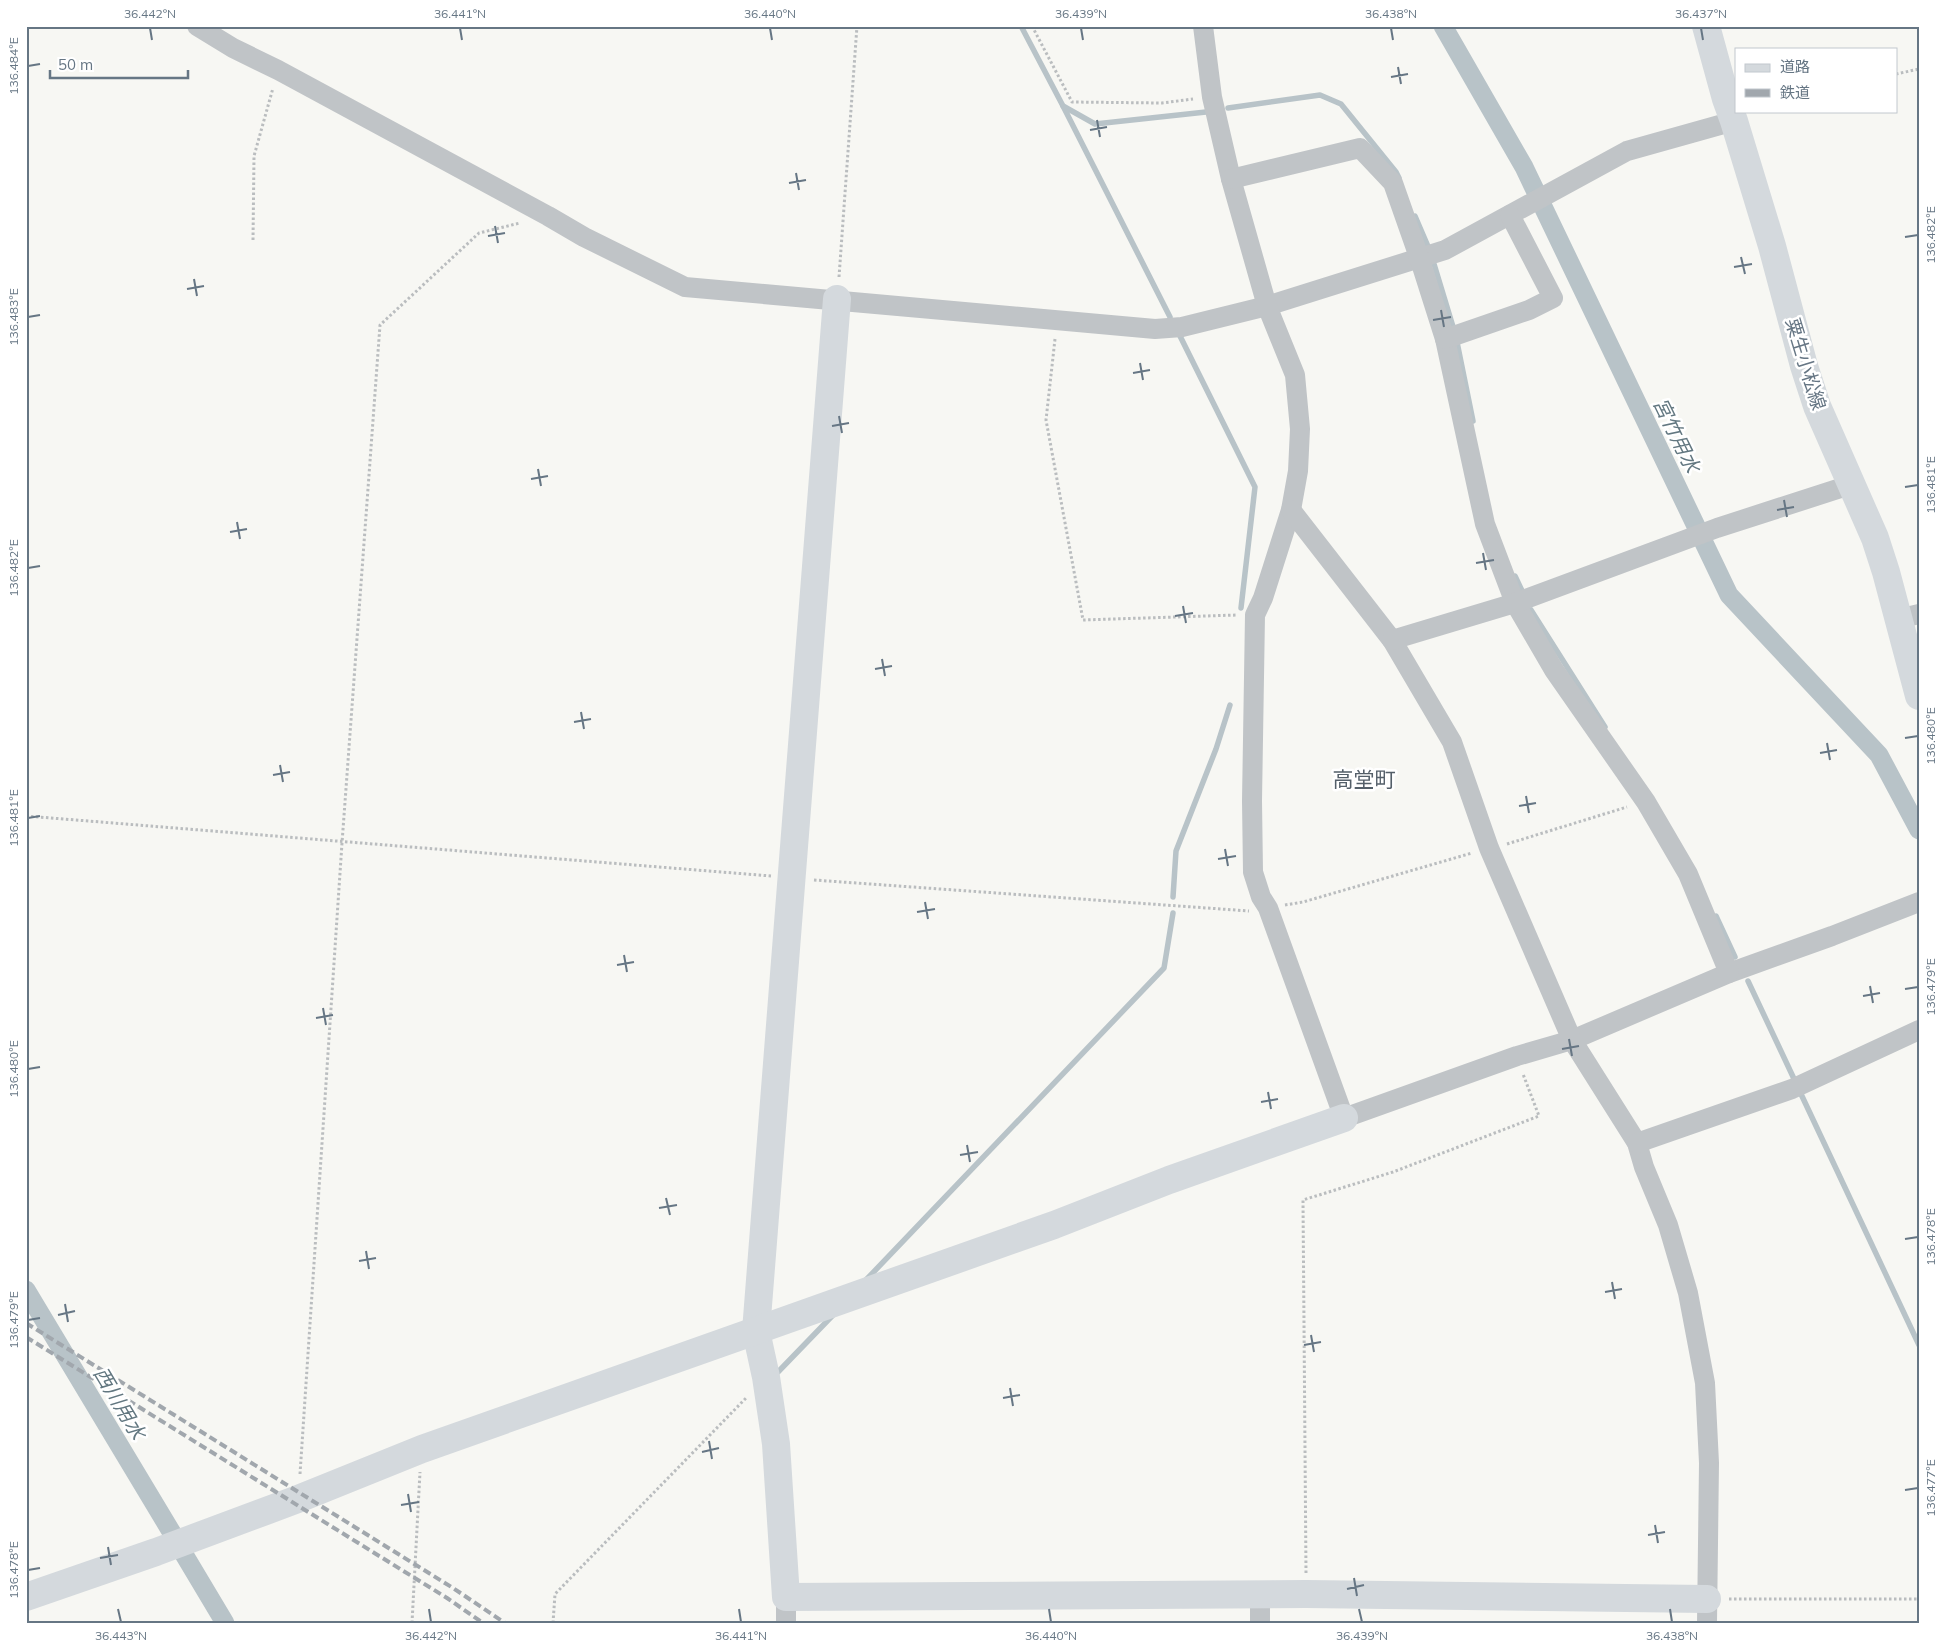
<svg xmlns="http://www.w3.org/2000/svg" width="1945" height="1649" viewBox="0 0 1945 1649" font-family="Mulish,'Noto Sans JP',sans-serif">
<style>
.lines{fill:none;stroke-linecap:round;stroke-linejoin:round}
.stream{stroke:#b8c3c8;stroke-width:5.5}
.canal{stroke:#b8c3c8;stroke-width:19}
.path{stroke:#babdbf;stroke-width:3;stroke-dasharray:2.5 2.5;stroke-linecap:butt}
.street{stroke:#c0c4c7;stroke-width:20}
.secondary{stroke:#d4d9dd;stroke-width:28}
.rail{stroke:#a1a7ad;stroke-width:4;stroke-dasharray:8 4;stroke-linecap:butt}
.ticks{fill:none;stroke:#667684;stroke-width:2}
.labels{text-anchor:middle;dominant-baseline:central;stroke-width:5;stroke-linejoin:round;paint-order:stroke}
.street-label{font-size:19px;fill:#667684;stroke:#fff}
.water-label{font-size:20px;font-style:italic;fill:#627780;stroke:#fff}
.quarter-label{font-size:21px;fill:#545f69;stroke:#fff}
.neatline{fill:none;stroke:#667684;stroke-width:2}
.ticks-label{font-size:12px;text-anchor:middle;fill:#667684}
</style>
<rect width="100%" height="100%" fill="#f7f7f3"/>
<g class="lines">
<!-- stream -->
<g class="stream">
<path d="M1021,26L1063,106L1095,124L1206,112"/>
<path d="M1063,106L1170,317"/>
<path d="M1228,108L1320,95L1341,104L1396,172L1399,178"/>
<path d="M1415,216L1430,251"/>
<path d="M1434,264L1454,330"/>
<path d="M1180,336L1255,487L1241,608"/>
<path d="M1457,342L1473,421"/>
<path d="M1515,576L1524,595"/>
<path d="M1531,610L1605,727"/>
<path d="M1173,897L1176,851L1216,749L1230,705"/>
<path d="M1716,916L1735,957"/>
<path d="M1748,981L1795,1081"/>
<path d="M1801,1094L1919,1345"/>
<path d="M865,1281L1164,968L1173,913"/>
<path d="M778,1372L834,1314"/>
</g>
<!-- canal -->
<g class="canal">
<path d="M1443,26L1524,167L1729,595L1879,755L1919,830"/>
<path d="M26,1290L175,1538"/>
<path d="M182,1551L225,1623"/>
</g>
<!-- path -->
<g class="path">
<path d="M1032,26L1072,102L1162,103L1193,99"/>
<path d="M1896,74L1919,69"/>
<path d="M253,240L254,156L273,88"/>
<path d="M839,277L857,26"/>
<path d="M1055,339L1046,420L1083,620L1237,615"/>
<path d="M26,816L771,876"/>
<path d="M1507,844L1627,807"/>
<path d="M814,880L1249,911"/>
<path d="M1285,905L1303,902L1472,853"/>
<path d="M300,1474L342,843L380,325L479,233L520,223"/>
<path d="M1306,1573L1303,1200L1393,1172L1539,1116L1523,1074"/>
<path d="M1729,1599H1919"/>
<path d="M412,1623L420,1472"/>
<path d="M553,1623L555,1594L747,1397"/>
</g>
<!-- street -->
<g class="street">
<path d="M197,26L233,48L278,70L548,216L584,237L685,287L1155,329L1182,327L1267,306L1445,250L1627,151L1734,121"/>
<path d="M1203,26L1212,97L1231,179L1267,306L1295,375L1300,429L1298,471L1291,510L1263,598L1255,615L1252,801L1253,872L1261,897L1268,908L1344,1118L1517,1056L1572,1040L1729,973L1832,936L1919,902"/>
<path d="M1231,179L1360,148L1393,183L1419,257L1445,339L1485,524L1515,603L1554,670L1646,802L1688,874L1729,973"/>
<path d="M1445,339L1529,310L1553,298L1510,215"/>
<path d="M1291,510L1392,640L1452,742L1489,848L1572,1040L1637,1143L1644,1167L1668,1225L1688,1293L1705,1383L1709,1463L1707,1623"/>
<path d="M1898,619L1919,614"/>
<path d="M1392,640L1515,603L1717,528L1853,484"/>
<path d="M1637,1143L1792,1089L1919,1030"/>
<path d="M786,1597V1623"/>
<path d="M1260,1623V1594"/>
</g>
<!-- secondary -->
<g class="secondary">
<path d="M1706,26L1726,99L1734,121L1772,246L1804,366L1817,406L1875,538L1886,572L1919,696"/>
<path d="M837,299L756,1331L766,1377L776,1444L786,1597L1306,1594L1707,1599"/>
<path d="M26,1597L156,1552L298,1499L422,1449L1054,1225L1169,1180L1344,1118"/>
</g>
<!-- rail -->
<g class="rail">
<path d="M26,1323L453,1588L505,1623"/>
<path d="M26,1337L447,1598L483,1623"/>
</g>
</g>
<!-- ticks -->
<path class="ticks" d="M150,28L152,40M460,28L462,40M770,28L772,40M1081,28L1083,40M1391,28L1393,40M1701,28L1703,40M28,66L40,64M1398,67L1401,84M1391,77L1408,74M1097,120L1100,137M1090,130L1107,127M796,173L799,190M789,183L806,180M495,226L498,243M488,236L505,233M1905,237L1918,235M1741,257L1745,274M1734,267L1752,264M194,279L197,296M187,289L204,286M1441,310L1444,327M28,317L40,315M1433,320L1451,317M1140,363L1143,380M1133,373L1150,370M839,416L842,433M832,426L849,423M538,469L541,486M531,479L548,476M1905,487L1918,485M1784,500L1787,517M1777,510L1794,507M237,522L240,539M230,532L247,529M1483,553L1486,570M1476,563L1494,560M28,568L40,566M1183,606L1186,623M1175,616L1193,613M882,659L885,676M875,669L892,666M581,712L584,729M574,722L591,719M1905,738L1918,736M1827,743L1830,760M1820,753L1837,750M280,765L283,782M273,775L290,772M1526,796L1529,813M1519,806L1536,803M28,818L40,816M1225,849L1228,866M1218,859L1236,856M925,902L928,919M917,912L935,909M624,955L627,972M617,965L634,962M1870,986L1873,1003M1905,989L1918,987M1863,996L1880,993M323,1008L326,1025M316,1018L333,1015M1569,1039L1572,1056M1562,1049L1579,1046M28,1069L40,1067M1268,1092L1271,1109M1261,1102L1278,1099M967,1145L970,1162M960,1155L978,1152M666,1198L670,1215M659,1208L677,1205M1905,1239L1918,1237M366,1251L369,1269M359,1261L376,1258M1612,1282L1615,1299M1605,1292L1622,1289M65,1304L68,1322M58,1315L75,1311M28,1320L40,1318M1311,1335L1314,1352M1304,1345L1321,1342M1010,1388L1013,1406M1003,1398L1020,1395M709,1441L712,1459M702,1452L719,1448M1905,1490L1918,1488M408,1494L411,1512M401,1505L419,1502M1655,1525L1658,1543M1648,1535L1665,1532M108,1547L111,1565M100,1558L118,1555M28,1570L40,1568M1354,1578L1357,1596M1347,1589L1364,1585M118,1609L121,1622M429,1609L431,1622M739,1609L741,1622M1049,1609L1051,1622M1359,1609L1362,1622M1670,1609L1672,1622"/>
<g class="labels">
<!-- street labels -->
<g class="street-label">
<text transform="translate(1806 364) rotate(73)">粟生小松線</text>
</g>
<!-- water labels -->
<g class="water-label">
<text transform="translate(1677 435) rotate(64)">宮竹用水</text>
<text transform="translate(120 1403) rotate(59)">西川用水</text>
</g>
<!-- quarter labels -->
<g class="quarter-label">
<text x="1364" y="779">高堂町</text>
</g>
</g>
<!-- border -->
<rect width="1945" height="1649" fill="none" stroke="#ffffff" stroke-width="55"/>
<!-- legend -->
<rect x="1735" y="48" width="162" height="65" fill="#ffffff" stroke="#c2c8ce"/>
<rect x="1745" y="64" width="25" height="8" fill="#d4d9dd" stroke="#c2c8ce"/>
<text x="1780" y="72" font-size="15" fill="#667684">道路</text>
<rect x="1745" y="89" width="25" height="8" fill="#a1a7ad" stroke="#c2c8ce"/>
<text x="1780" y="98" font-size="15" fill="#667684">鉄道</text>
<!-- scale -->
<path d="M50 70v8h138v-8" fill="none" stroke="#667684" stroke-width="2.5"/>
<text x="58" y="70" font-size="15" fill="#667684" stroke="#ffffff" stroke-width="4" paint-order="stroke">50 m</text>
<rect x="28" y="28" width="1890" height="1594" class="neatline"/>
<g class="ticks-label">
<text x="150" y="18">36.442°N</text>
<text x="460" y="18">36.441°N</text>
<text x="770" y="18">36.440°N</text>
<text x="1081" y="18">36.439°N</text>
<text x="1391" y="18">36.438°N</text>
<text x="1701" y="18">36.437°N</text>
<text transform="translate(14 66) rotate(-90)" y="4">136.484°E</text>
<text transform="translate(1931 235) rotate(-90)" y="4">136.482°E</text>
<text transform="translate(14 317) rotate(-90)" y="4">136.483°E</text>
<text transform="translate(1931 485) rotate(-90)" y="4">136.481°E</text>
<text transform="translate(14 568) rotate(-90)" y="4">136.482°E</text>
<text transform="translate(1931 736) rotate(-90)" y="4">136.480°E</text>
<text transform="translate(14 818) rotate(-90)" y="4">136.481°E</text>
<text transform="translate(1931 987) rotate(-90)" y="4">136.479°E</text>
<text transform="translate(14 1069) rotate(-90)" y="4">136.480°E</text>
<text transform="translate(1931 1237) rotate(-90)" y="4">136.478°E</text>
<text transform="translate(14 1320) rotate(-90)" y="4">136.479°E</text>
<text transform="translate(1931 1488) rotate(-90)" y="4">136.477°E</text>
<text transform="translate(14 1570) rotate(-90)" y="4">136.478°E</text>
<text x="121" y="1640">36.443°N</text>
<text x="431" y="1640">36.442°N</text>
<text x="741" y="1640">36.441°N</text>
<text x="1051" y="1640">36.440°N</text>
<text x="1362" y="1640">36.439°N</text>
<text x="1672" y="1640">36.438°N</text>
</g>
</svg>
